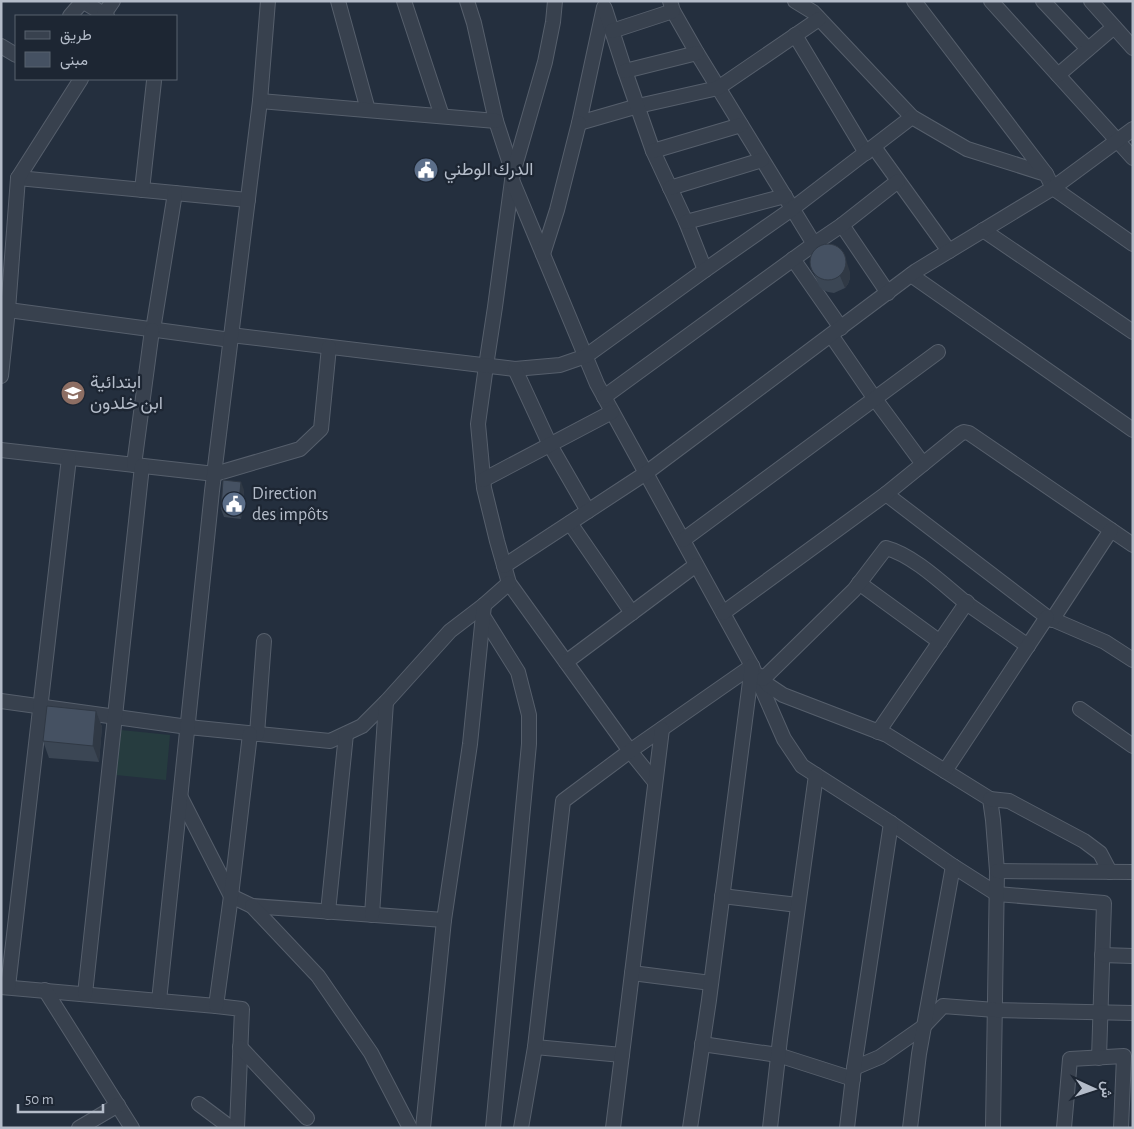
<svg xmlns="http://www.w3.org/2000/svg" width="1134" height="1129" viewBox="0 0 1134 1129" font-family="'Alegreya Sans',Vazirmatn,sans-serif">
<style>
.green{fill:#263c3f}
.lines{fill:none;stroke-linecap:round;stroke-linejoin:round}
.street-casing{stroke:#565f6c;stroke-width:16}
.street{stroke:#38414e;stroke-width:14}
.wall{fill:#3b4654}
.shaded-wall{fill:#303945}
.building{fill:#455162;stroke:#303945}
.labels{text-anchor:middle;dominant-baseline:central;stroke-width:4.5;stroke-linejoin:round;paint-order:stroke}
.poi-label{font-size:18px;fill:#b4bcc9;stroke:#1d2633;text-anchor:start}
</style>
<rect width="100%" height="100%" fill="#242f3e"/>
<!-- green -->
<path class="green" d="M121,730L170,735L166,780L116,775Z"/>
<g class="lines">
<defs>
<g id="street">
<path d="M82,1L107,16"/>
<path d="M338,1L368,110"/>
<path d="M404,1L442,116"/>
<path d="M467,1L474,23L496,121L513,173"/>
<path d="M555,1L553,22L545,62L513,173L495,307L486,366L478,424L484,488L497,541L509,583L630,751L655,782"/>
<path d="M670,1L673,11L697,53L814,244"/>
<path d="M795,1L813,12L912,117L967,149L1046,174L1053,188L1133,244"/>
<path d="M914,1L1046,174"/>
<path d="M991,1L1133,158"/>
<path d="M1043,1L1088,49"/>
<path d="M1091,1L1133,48"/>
<path d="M604,7L579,123L638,106L718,88L819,19"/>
<path d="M605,9L625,71L653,151L686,222L705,270"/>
<path d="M104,14L113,1"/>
<path d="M70,16L83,1"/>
<path d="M612,31L673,11"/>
<path d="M795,35L866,153"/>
<path d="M1,46L16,55"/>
<path d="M625,71L697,53"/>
<path d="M1058,75L1114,27"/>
<path d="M260,101L496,121"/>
<path d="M874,147L949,251"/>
<path d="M653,151L741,125"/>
<path d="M18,178L248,200"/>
<path d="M512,180L597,384L752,666L784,739L802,766L891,823L953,866L997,894L1104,903L1099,1058"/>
<path d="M670,188L762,160"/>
<path d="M142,190L154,81"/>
<path d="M686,222L785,196"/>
<path d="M842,225L888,293"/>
<path d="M983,230L1133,332"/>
<path d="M543,254L557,210L579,123"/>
<path d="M793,259L841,328"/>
<path d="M911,275L1133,430"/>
<path d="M1,309L231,340"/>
<path d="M153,330L175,193"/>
<path d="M231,335L515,369L560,365L586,356L705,270L792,209L912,117"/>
<path d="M831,335L875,399L923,464"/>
<path d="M515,369L550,445L588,511"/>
<path d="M1,376L8,310L18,178L81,79"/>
<path d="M604,397L814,244L842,225L898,181"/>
<path d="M1,450L215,474L300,449L321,429L329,347"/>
<path d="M134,465L152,330"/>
<path d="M483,480L612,412"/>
<path d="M886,494L1047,617L1105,642L1133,660"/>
<path d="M570,523L632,613"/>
<path d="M683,540L938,352"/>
<path d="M504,566L646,473L916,271L1053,188L1133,129"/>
<path d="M859,583L940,642"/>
<path d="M723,613L886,494L960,434L964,432L969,433L1133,545"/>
<path d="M483,616L518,672L529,715V744L493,1128"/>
<path d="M1052,620L1111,530"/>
<path d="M566,662L696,565"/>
<path d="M760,676L768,685L783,695L887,735L990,799L993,820L997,871L993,1128"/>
<path d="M763,679L854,590L886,548C913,555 943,584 965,602C986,617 1007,631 1028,646"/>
<path d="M1,701L188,727L330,741L362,726L386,702L450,631L484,605L509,583"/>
<path d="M1080,709L1133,746"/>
<path d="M878,732L967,602"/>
<path d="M257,734L264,641"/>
<path d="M945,771L1047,617"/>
<path d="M181,798L231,896L252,906L444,920"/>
<path d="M990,799L1009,801L1084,841L1100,853L1110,872"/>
<path d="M997,871L1133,872"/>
<path d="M722,896L798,905"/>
<path d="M252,906L318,976L371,1053L410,1128"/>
<path d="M328,912L346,734"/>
<path d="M372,915L386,702"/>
<path d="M1102,955L1133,956"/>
<path d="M632,973L711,983"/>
<path d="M1,987L216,1006L242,1009L237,1128"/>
<path d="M8,987L69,458"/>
<path d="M45,990L132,1128"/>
<path d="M85,994L142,466"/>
<path d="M159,1001L212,491L260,101L268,1"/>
<path d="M216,1006L231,896L250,734"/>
<path d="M702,1044L778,1055L853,1079"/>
<path d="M240,1047L307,1118"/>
<path d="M535,1047L622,1055"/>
<path d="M854,1068L880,1057L923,1027L943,1006L995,1010L1133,1013"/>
<path d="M199,1104L231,1128"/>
<path d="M79,1128L118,1105"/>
<path d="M423,1128L444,920L470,744L484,605"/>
<path d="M521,1128L535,1047L563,801L630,751L752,666"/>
<path d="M613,1128L662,729"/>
<path d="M690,1128L709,1000L752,666"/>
<path d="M770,1128L780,1039L816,775"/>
<path d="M847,1128L854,1068L891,823"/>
<path d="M910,1128L919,1054L953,866"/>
<path d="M1064,1128L1070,1059L1124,1056L1121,1128"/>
</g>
</defs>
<!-- street casing -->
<use href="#street" class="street-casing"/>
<!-- street -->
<use href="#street" class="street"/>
</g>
<!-- wall -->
<g class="wall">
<path d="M812,268L850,272V278L848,284L845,288L834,293L828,292L823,290L819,286Z"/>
<path d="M244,490L241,519L224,517L221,509Z"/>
<path d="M96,711L102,727L99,762L49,758L43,741Z"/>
</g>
<!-- shaded-wall -->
<g class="shaded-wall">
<path d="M844,254L850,272V278L848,284L845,288L840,276Z"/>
<path d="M241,482L244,490L241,519L238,511Z"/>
<path d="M96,711L102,727L99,762L93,746Z"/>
</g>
<!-- building -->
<g class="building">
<circle cx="828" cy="262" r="18"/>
<path d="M223,480L241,482L238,511L221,509Z"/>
<path d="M47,706L96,711L93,746L43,741Z"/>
</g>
<!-- icons -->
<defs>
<symbol id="civic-disc" viewBox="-11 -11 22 22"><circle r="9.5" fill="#5c6f8a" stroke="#1d2633"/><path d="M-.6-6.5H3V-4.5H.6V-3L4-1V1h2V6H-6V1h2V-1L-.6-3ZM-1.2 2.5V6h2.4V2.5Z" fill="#fff"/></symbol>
<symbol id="school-disc" viewBox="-11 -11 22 22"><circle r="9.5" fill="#8d6e63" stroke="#1d2633"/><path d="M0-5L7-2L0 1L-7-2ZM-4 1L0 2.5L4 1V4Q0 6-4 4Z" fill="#fff"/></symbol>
</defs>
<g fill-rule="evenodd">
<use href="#civic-disc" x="412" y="156" width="28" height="28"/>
<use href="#school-disc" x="59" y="379" width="28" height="28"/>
<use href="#civic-disc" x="220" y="490" width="28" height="28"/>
</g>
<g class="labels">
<!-- poi labels -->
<g class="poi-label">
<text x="444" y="170">الدرك الوطني</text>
<text x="90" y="383">ابتدائية<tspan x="90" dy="21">ابن خلدون</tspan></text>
<text x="252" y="494">Direction<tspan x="252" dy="21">des impôts</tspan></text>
</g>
</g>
<!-- border -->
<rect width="1134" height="1129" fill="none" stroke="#b4bcc9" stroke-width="5"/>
<!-- legend -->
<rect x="15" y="15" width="162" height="65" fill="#1d2633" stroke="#59626f"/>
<rect x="25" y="31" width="25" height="8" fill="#38414e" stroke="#59626f"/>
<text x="60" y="40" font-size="15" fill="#b4bcc9">طريق</text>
<rect x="25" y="52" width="25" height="15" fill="#455162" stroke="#59626f"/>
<text x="60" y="65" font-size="15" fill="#b4bcc9">مبنى</text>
<!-- north arrow -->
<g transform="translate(1094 1089) rotate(93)" stroke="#1d2633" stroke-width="4" paint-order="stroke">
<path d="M0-4L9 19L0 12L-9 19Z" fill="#b4bcc9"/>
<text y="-8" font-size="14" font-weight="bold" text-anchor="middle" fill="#b4bcc9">ش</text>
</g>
<!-- scale -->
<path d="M18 1104v8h85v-8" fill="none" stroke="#b4bcc9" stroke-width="2.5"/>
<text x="25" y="1104" font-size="15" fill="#b4bcc9" stroke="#1d2633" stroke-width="4" paint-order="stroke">50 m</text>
</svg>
